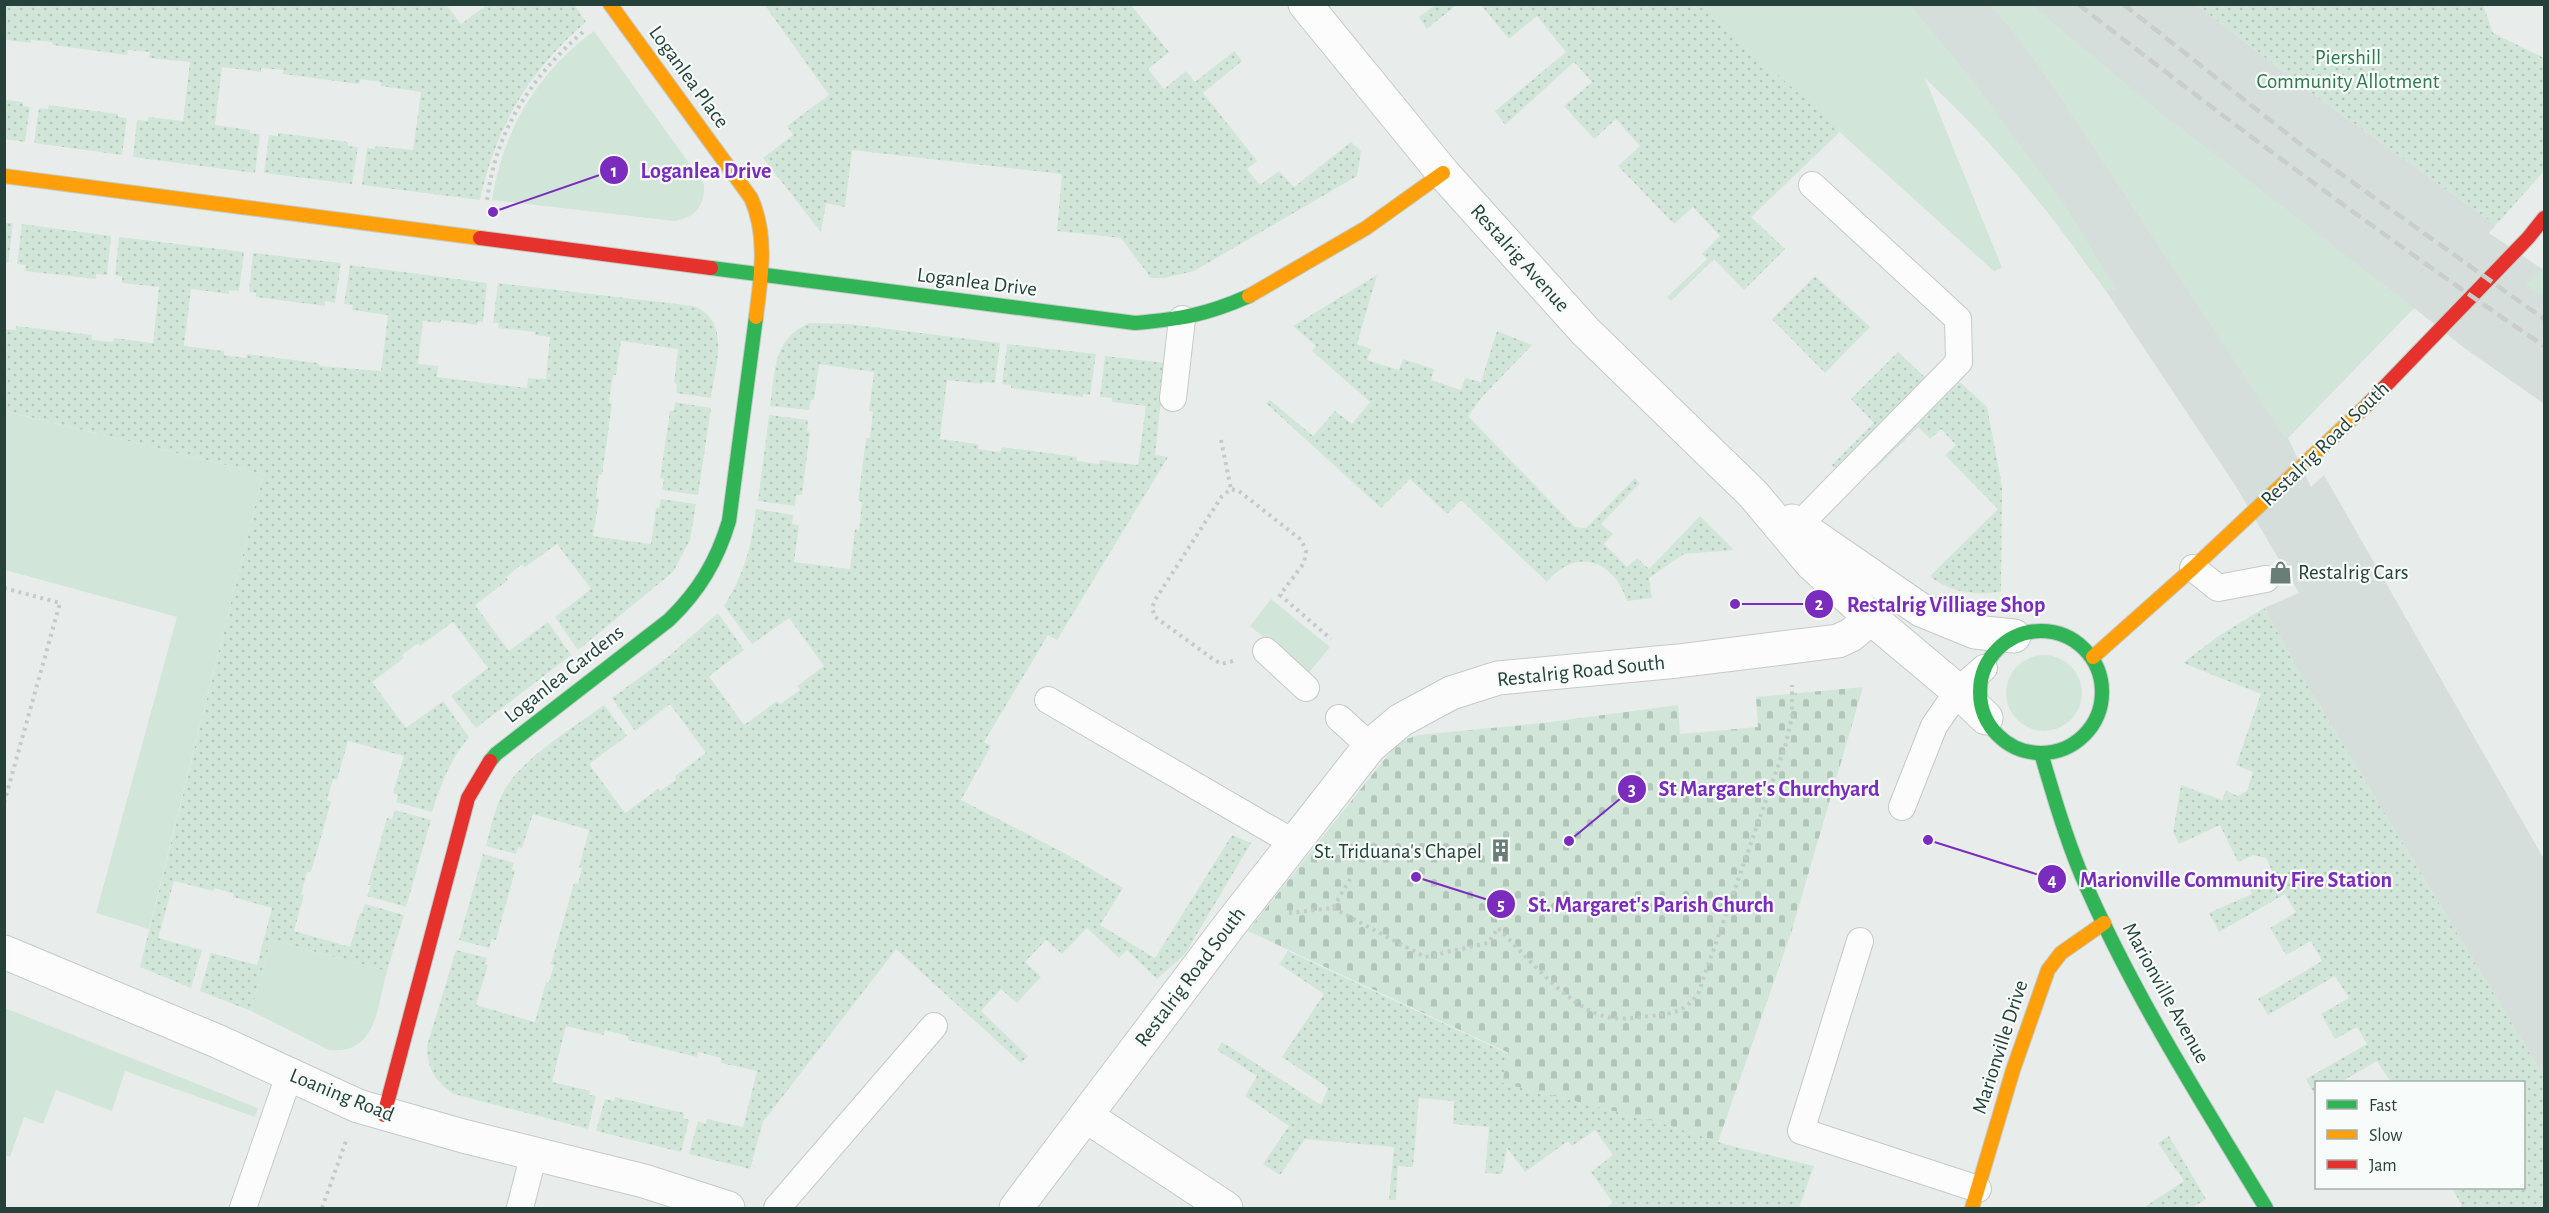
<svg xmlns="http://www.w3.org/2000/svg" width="2549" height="1213" viewBox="0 0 2549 1213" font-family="'Alegreya Sans',sans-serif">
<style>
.built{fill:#d6dedb}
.green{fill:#d1e6d8}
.cemetery{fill:url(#cemetery-stones)}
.garden{fill:url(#garden-dots)}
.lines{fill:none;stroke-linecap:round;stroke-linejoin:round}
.lane-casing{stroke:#c5cac8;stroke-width:28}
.street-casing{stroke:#c5cac8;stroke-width:35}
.fast-casing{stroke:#c3cbc8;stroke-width:16}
.slow-casing{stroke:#c3cbc8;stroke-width:16}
.jam-casing{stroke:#c3cbc8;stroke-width:16}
.path{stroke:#c3ccca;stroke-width:4;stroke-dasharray:3 4.5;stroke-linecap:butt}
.lane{stroke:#fcfcfc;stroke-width:26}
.street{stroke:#fcfcfc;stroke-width:33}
.fast{stroke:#30b455;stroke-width:14}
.slow{stroke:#ff9f0a;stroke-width:14}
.jam{stroke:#e5322d;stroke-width:14}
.rail{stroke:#c9cdcc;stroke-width:4.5;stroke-dasharray:12 6;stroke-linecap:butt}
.labels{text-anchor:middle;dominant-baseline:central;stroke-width:4.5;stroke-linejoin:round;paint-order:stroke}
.park-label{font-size:21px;fill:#2d7a4b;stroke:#f7fbf9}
.street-label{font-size:21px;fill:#24423a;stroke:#f7fbf9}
.poi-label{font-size:21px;fill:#24423a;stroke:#f7fbf9;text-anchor:start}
.leader{fill:none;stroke:#7b2cbf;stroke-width:2}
.callout-dot{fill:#7b2cbf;stroke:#f7fbf9;stroke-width:2}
.mark-label{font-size:18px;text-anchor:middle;font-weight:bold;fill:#fff}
.callout-label{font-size:22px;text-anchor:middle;font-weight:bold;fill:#7b2cbf;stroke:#f7fbf9;stroke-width:4.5;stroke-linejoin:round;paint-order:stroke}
</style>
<defs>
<pattern id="cemetery-stones" width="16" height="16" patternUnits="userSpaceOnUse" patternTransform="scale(1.5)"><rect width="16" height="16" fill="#d1e6d8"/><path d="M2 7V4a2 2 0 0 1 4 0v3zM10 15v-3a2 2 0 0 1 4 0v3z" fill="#b3c6ba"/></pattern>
<pattern id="garden-dots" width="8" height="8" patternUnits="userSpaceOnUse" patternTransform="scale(1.5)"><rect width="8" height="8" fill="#d1e6d8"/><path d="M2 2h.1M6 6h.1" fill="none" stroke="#b3c6ba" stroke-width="1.8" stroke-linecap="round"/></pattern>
</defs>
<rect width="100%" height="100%" fill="#e8edeb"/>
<!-- built -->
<path class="built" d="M1699,5H2197L2305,88L2496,225L2489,233L2542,269L2544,267V404L2463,347L2414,308L2288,438L2311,487L2324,475L2544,859V1077L2298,670L2264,608L2299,593L2235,485L2106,291L2054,220L2017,174L1979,131L1923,76L2002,268L1994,271Z"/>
<!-- green -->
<g class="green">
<path d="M1699,5H1910L1971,78L2070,213L2116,289L2106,291C2052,213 1992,142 1924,76L2002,268L1994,271Z"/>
<path d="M1990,5H2032L2156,109L2414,308L2286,439L2058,94L2019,39Z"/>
<path d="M594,31L704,184C705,206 695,218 674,221L492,200C503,130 537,73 594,31Z"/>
<path d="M2544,267V297L2526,285Z"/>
<path d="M4,411L263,474L149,929L96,913L177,617L5,570Z"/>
<path d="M1271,599L1330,647L1308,674L1250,626Z"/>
<circle cx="2044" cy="693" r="38"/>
<path d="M271,940L387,971C377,1007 377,1055 329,1050L251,1011Z"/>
<path d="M5,1008L258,1108L255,1117L125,1071L112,1111L56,1090L43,1124L24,1117L10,1157L5,1155Z"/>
</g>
<!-- cemetery -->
<path class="cemetery" d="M1863,687L1791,933L1718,1142L1661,1123L1501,1083L1509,1053L1248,931L1391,751L1404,740L1418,735L1543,723L1678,705L1680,734L1758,727L1756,697Z"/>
<!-- garden -->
<g class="garden">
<path d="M5,4H446L461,24L487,5L574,4L586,22C529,71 496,126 480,200L362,185L367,148L375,149L376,146L413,150L421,92L381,86V82L361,79L359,84L283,74V70L261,68V72L222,67L215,125L250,130V133L260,134L255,173L133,157L137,120L148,121V117L183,121L190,62L149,58L150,52L128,50L127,55L53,45L52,42L31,40V43L5,40Z"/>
<path d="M764,4L1131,5L1169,52L1148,69L1164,89L1186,71L1195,82L1234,51L1242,61L1203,93L1257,161L1247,169L1260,185L1279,171L1294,187L1351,142L1361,151L1357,176L1194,271L1164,278H1151L1121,238L1057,231L1062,174L852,150L845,207L826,203L821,232L763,158L793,135L787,126L829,95Z"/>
<path d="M1435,5H1456L1427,29L1419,17Z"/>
<path d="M1481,5H1699L1841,131L1751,217L1785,249L1744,290L1714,259L1671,301L1667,297L1707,259L1702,254L1720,236L1693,207L1674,224L1618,166L1640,146L1616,119L1594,139L1564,106L1592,82L1574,62L1505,125L1495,111L1566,52L1537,16L1509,39Z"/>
<path d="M2477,5H2483L2493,33L2544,58V171L2496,225L2305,88L2197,5Z"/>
<path d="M5,100L23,102V106L30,107L25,142L5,139Z"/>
<path d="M49,105L118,114V117L127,118L122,155L34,143L39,108L48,109Z"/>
<path d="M278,133L348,142V146L358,147L352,184L264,173L269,135L278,136Z"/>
<path d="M4,223H13L8,263L5,262Z"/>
<path d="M22,224L111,236L107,275L96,274V279L25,271L26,265L17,264Z"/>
<path d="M119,237L244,252L239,291L229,290V294L191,289L184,346L224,351V355L246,358L247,354L318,363L319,366L381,371L388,315L352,310L353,305L344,304L350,265L487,283L483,322L478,321L477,325L441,320L440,323L423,321L418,364L438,366L437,377L527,388L528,378L546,379L550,337L535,335V332L498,328L499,323H493L498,283L694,306C732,322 715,365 711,398L676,393L677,384L674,383L678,349L621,341L616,375H613L609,402L612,404L602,475H599L596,498L599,499L593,536L651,544L656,508H659L661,499L696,504L690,540L673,572L578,650L555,617L591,589L557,544L525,567L522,564L506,577L508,580L475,605L509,651L548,622L571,655L476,728L451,696L488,668L453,622L420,646L418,643L402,655L404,658L372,682L406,728L443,701L469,737C450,760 441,784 432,812L396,802L398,795L393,793L404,756L348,741L337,780L333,779L327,800L331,802L311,872H307L301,894L304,895L294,931L350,947L360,913H362L365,904L404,915L387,971L271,940L251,1011L200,991L211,953L257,965L272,908L233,897L234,894L215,888L213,891L174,881L158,938L202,950L191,988L140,967L263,474L5,411V329L16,330V326L92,335V340L113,342L114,338L153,343L159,287L122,283V277L115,275Z"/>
<path d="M253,253L341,263L335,303L325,301V306L256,297V293L249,292Z"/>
<path d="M1377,275L1357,344L1371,349L1367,360L1399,370L1403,359L1434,369L1431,380L1461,390L1465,378L1481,382L1497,331L1532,345L1482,397L1468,416L1575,527L1586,528L1635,478L1640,483L1601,524L1613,534L1604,544L1627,567L1637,558L1649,569L1700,516L1734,550L1684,554L1649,578L1652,598L1627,601C1614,561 1576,546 1547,582L1461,500L1447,514L1410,479L1381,508L1266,403L1270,400L1313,436L1335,411L1352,424L1370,402L1312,351L1316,346L1293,326Z"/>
<path d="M1815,276L1870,327L1825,373L1772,319Z"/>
<path d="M809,323L849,324L1000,343L995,383L983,382L982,384L947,380L940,439L978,444V449L1000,452L1002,447L1077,457V461L1099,464L1100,460L1138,465L1146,406L1112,402V398L1100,397L1105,356L1165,363L1155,455L1168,457L1057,640L1048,635L984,742L991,746L961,800L1066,854L1123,888L1100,925L1155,958L1232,835L1251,843L1185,954L1157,979L1127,950L1119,958L1087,928L1062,954L1046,940L1025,962L1041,977L1017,1003L1001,989L981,1011L1028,1056L1021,1063L896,949L763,1122L750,1169L689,1154L698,1121L706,1124L707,1119L743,1127L757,1071L721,1063V1058L698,1052L697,1057L628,1040V1036L605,1030L604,1035L566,1026L552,1082L590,1091L589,1095L596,1096L588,1129L454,1094C436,1083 427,1068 427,1046L456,950L487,958L485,964L488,965L476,1005L535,1022L546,982L549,983L554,965L551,964L574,883L578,884L582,868L579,867L589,830L533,814L522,848L518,847L516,854L486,846C491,827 495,806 505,789C523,758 574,727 604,705L627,736L589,764L625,813L658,789L660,791L676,780L675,776L706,753L670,704L635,731L612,698L669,656L718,613L744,650L709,676L744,725L777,701L780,704L800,690L797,686L824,666L789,618L752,644L724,606C745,572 751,548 756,509L793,515L792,524L799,525L794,562L850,569L855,529L859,530L862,502L858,501L866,438H870L873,412L869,411L874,372L819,364L814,400H811L809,410L770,406C776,369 772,340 809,323Z"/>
<path d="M1007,344L1096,354L1090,395L1083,394V397L1011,388V385L1002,384Z"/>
<path d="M1898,352L1929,381L1837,471L1832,465L1874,423L1851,399Z"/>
<path d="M1960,382L1987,407L2002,486L2001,592C1975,595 1950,593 1930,576L1998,509L1945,455L1956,445L1941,429L1930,439L1918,427L1875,469L1872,466Z"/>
<path d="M675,402L711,408L698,495L662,490L664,479L660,478L670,411H674Z"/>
<path d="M769,415L808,420L807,431L810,432L802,495H796L795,506L758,501Z"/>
<path d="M2264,608L2298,670L2544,1077V1208H2459L2462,1206L2452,1188H2524V1082H2388L2390,1081L2377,1061L2341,1082H2316V1097L2306,1079L2367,1044L2357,1027L2335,1039L2321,1014L2349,998L2335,976L2268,1015L2258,999L2322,961L2311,941L2286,955L2270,928L2296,912L2285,894L2219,932L2209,913L2252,894L2250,890L2268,882L2272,871L2266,858L2253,855L2238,862L2220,825L2179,844L2173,832L2181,785L2222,800L2226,790L2237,796L2247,791L2253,772L2236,765L2261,694L2183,663L2217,637Z"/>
<path d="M395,810L431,820L406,907L367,896L371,885H368L387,818L392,819Z"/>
<path d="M483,854L514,863L512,869L515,871L496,940L492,939L489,948L459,940Z"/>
<path d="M1288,951L1509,1054L1502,1083L1661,1123L1728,1145L1814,1166L1799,1208H1605L1613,1203L1591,1172L1613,1155L1595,1130L1572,1146L1568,1141L1525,1172L1507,1148L1502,1174L1485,1173L1489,1127L1453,1124L1454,1101L1419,1098L1413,1167L1398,1166L1396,1200H1389L1394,1147L1305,1139L1280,1175L1263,1164L1289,1126L1245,1096L1257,1076L1217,1050L1222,1042L1321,1105L1328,1088L1282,1057L1324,994L1279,964Z"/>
<path d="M615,1097L684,1113L683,1118L689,1120L681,1152L596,1131L605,1099L614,1101Z"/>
<path d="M2169,1136L2206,1199L2192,1208H2143L2184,1181L2158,1143Z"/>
</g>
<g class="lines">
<defs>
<g id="lane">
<path d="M1173,398L1182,319"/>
<path d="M1788,536L1959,362L1958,319L1812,185"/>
<path d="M2193,568L2218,588L2266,579"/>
<path d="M1266,651L1306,688"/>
<path d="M1048,700L1294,843"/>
<path d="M1339,718L1370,746"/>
<path d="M1902,807L1934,726L1958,691L1984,668"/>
<path d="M1860,941L1801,1131L1978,1189"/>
<path d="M243,1208L290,1073"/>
<path d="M520,1208L534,1153"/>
<path d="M777,1208L934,1026"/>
</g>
<g id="street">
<path d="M1305,4L1443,173L1585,331L1753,494L1811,563L1871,618L1958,691L1986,718"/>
<path d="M1792,521L1921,610L1975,632L2014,636"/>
<path d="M4,952L217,1041L358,1106L463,1136L644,1181L728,1208"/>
<path d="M1086,1116L1226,1208"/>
<path d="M1016,1208L1229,926L1370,746L1401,720L1451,693L1498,678L1678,661L1838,641L1851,635L1871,618"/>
</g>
<g id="fast">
<path d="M711,268L1135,323C1181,319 1206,315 1249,296"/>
<circle cx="2041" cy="692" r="61"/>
<path d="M2041,753C2053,794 2065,835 2081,874C2131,991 2200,1099 2266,1208"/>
<path d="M490,761L496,754L669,620C699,591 717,561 729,521L756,317"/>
</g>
<g id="slow">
<path d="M610,4L751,198C768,236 761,277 756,317"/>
<path d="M4,176L480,238"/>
<path d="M1249,296L1366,228L1443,173"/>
<path d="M2093,657L2193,568L2368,404"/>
<path d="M1972,1208L2013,1070L2048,970L2061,953L2104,923"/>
</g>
<g id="jam">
<path d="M480,238L711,268"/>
<path d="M2368,404L2528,238L2544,218"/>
<path d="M384,1115L468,798L490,761"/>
</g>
</defs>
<!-- lane casing -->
<use href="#lane" class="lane-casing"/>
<!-- street casing -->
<use href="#street" class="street-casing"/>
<!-- fast casing -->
<use href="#fast" class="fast-casing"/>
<!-- slow casing -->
<use href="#slow" class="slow-casing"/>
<!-- jam casing -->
<use href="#jam" class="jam-casing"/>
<!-- path -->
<g class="path">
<path d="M487,200C496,130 531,77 584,31"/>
<path d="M1221,440L1231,489"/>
<path d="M4,588L60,603L4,803"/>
<path d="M1233,661L1221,664L1213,659L1155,617L1152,608L1155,600L1222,496L1231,489L1239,491L1300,539L1303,544L1306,551L1304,563L1280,595L1331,639"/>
<path d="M1333,908L1425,957L1488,943L1498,928C1524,954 1566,1004 1600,1015C1616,1021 1633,1018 1650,1016C1672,1014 1684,1012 1698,994L1786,743L1792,716V685"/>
<path d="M1289,913L1333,908L1350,879"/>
<path d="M322,1208L346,1141"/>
</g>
<!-- lane -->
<use href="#lane" class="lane"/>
<!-- street -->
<use href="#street" class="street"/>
<!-- fast -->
<use href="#fast" class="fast"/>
<!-- slow -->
<use href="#slow" class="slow"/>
<!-- jam -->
<use href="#jam" class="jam"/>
<!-- rail -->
<g class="rail">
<path d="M2078,4C2230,123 2385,238 2544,346"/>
<path d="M2123,4L2309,151L2544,319"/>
</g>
</g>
<!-- icons -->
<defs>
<symbol id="shop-bare" viewBox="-9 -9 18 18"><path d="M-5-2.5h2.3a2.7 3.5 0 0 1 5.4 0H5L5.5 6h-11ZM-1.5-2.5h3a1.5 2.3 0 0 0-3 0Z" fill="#697e78" stroke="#f7fbf9" stroke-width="2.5" paint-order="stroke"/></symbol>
<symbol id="building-bare" viewBox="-9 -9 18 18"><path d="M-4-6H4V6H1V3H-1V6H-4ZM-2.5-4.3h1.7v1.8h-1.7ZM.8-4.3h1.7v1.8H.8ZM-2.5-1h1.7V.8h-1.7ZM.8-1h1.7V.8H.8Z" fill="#697e78" stroke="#f7fbf9" stroke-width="2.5" paint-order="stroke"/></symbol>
</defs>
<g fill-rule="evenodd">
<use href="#shop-bare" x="2264" y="556" width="33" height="33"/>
<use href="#building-bare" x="1484" y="834" width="33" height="33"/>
</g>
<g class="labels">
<!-- park labels -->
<g class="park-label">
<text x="2348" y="57">Piershill<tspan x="2348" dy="24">Community Allotment</tspan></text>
</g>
<!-- street labels -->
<g class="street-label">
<text transform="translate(689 77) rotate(54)">Loganlea Place</text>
<text transform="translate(1520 258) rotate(48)">Restalrig Avenue</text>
<text transform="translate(977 282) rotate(7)">Loganlea Drive</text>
<text transform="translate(2325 444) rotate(-44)">Restalrig Road South</text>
<text transform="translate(1581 671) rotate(-6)">Restalrig Road South</text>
<text transform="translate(564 674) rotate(-38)">Loganlea Gardens</text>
<text transform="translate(1190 977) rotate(-53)">Restalrig Road South</text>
<text transform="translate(2166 993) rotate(61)">Marionville Avenue</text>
<text transform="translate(2000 1047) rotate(-72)">Marionville Drive</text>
<text transform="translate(342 1095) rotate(22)">Loaning Road</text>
</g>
<!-- poi labels -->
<g class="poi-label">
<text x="2298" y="572">Restalrig Cars</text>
<text x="1482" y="851" text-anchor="end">St. Triduana's Chapel</text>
</g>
</g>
<!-- callouts -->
<path class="leader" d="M493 212L614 170M1735 604L1819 604M1569 841L1632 789M1928 840L2052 879M1416 877L1501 904"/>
<g class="callout-dot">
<circle cx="493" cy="212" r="6"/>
<circle cx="1735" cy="604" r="6"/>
<circle cx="1569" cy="841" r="6"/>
<circle cx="1928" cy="840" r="6"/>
<circle cx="1416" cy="877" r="6"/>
<circle cx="614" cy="170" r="15"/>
<circle cx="1819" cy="604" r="15"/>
<circle cx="1632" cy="789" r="15"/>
<circle cx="2052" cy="879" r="15"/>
<circle cx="1501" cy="904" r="15"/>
</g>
<g class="mark-label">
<text x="614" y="177">1</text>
<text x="1819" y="610">2</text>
<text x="1632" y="795">3</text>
<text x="2052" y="886">4</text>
<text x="1501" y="910">5</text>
</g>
<g class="callout-label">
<text x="706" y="178">Loganlea Drive</text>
<text x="1946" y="612">Restalrig Villiage Shop</text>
<text x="1769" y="796">St Margaret's Churchyard</text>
<text x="2236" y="887">Marionville Community Fire Station</text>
<text x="1651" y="912">St. Margaret's Parish Church</text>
</g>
<!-- border -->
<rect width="2549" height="1213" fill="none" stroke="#24423a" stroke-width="12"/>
<!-- legend -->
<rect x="2315" y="1081" width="210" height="108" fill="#f7fbf9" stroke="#a3b1ad" stroke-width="1.5"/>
<rect x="2327" y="1100" width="30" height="9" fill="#30b455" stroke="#a3b1ad" stroke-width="1.5"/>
<text x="2369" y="1111" font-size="18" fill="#24423a">Fast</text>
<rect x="2327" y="1130" width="30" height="9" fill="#ff9f0a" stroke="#a3b1ad" stroke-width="1.5"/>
<text x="2369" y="1141" font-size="18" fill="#24423a">Slow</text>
<rect x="2327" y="1160" width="30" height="9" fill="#e5322d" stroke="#a3b1ad" stroke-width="1.5"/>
<text x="2369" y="1171" font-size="18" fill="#24423a">Jam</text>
</svg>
